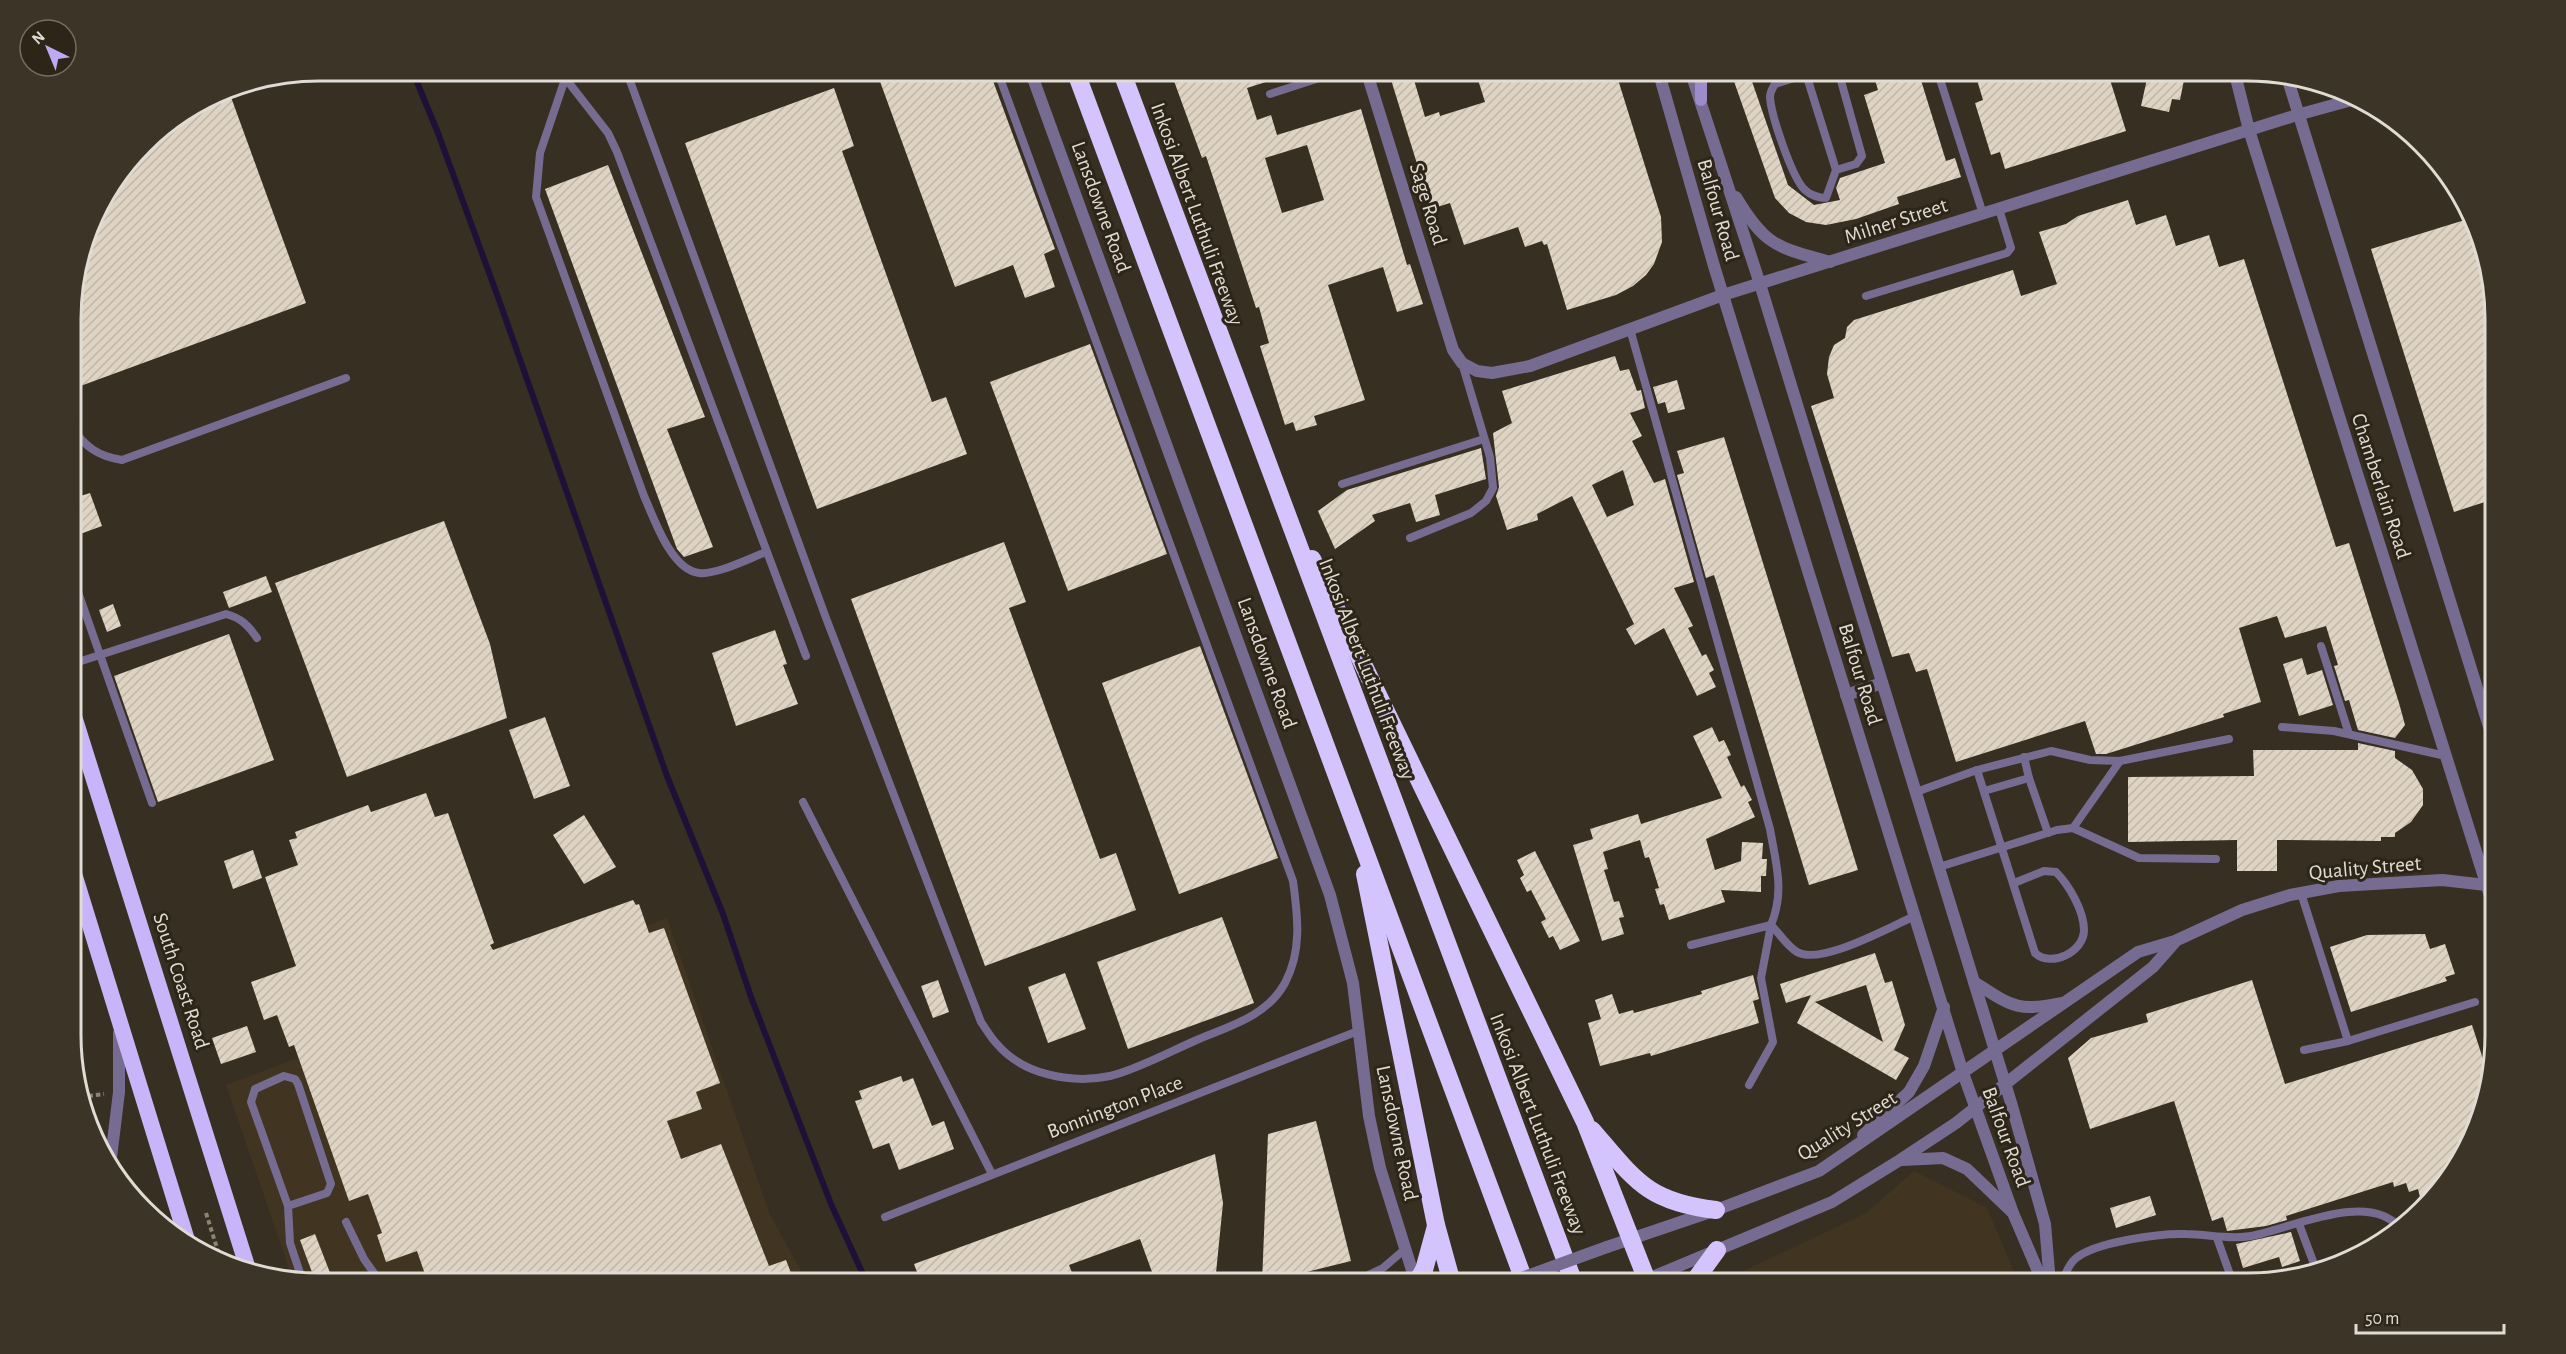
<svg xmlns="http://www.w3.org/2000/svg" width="2566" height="1354" viewBox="0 0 2566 1354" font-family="'Alegreya Sans',sans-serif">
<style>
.built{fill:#413522}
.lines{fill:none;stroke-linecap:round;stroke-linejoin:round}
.stream{stroke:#1e1037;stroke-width:6}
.building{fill:url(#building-hatch);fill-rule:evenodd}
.path{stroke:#8a8378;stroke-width:4;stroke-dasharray:4.5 3;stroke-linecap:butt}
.service{stroke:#766c92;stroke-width:8}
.minor{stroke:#766c92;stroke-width:12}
.tertiary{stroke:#766c92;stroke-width:12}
.secondary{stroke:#9d8cca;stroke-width:12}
.trunk{stroke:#c8b4f8;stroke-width:16}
.motorway{stroke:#d3c4fd;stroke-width:18}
.tertiary-bridge{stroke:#766c92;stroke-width:12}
.motorway-bridge{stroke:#d3c4fd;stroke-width:18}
.labels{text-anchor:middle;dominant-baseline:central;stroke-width:6;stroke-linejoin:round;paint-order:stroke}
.street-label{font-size:21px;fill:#e0dbd3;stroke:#2d2518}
.rim{fill:none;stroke:#e0dbd3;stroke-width:3}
</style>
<defs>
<pattern id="building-hatch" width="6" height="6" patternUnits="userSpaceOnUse" patternTransform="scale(1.5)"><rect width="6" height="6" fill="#dfd4c4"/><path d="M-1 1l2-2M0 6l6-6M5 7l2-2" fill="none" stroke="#c0b7a9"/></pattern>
</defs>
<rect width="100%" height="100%" fill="#372f22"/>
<!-- built -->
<g class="built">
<path d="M667,918L770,1215L808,1283H319L292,1277L226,1085Z"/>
<path d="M1914,1171L1987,1208L2019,1283H1727L1731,1277L1866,1213Z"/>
</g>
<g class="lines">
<!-- stream -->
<path class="stream" d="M412,70L438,133L499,300L667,776L723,914L751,997L831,1204L867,1283"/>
</g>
<!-- building -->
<g class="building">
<path d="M893,70H989L1055,249L1044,254L1055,287L1025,298L1013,265L955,287L878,76Z"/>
<path d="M1170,70H1291V74L1247,88L1257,120L1271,115L1277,135L1361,109L1407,265L1410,264L1423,304L1397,312L1383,267L1328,285L1365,400L1314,416L1317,425L1296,431L1293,422L1285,425L1260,346L1269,343L1259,307L1256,308L1206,156L1202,158ZM1307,145L1324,200L1282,213L1265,158Z"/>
<path d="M1388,70H1411L1425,117L1439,112L1440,116L1485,102L1475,70H1615L1661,217L1662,242L1654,264L1646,275L1633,286L1616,295L1567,310L1547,244L1544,245L1542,241L1525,247L1518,227L1464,245L1450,203L1431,209Z"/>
<path d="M1730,70H1748L1788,185L1814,205L1840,200L1836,188L1840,178L1885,163L1864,95L1878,90L1875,80L1899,73L1902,82L1920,77L1946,161L1955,158L1961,177L1897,197L1899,204L1856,219L1826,225L1806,222L1789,213L1775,198Z"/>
<path d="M1974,70H2107L2126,131L2005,169L2000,152L1991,155L1975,103L1983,100Z"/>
<path d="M2149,70H2186L2180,100L2172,99L2169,112L2141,106Z"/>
<path d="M834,88L854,146L842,151L932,402L946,397L967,454L817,509L685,143Z"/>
<path d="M224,89H228L306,303L75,388L71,377V303L96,209L155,132Z"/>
<path d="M608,165L705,417L667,429L713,547L684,557L677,549L545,189Z"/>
<path d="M2128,200L2136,225L2166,215L2176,246L2209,235L2219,267L2244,259L2336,547L2349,543L2399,703L2405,725L2395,738L2358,730L2349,700L2345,701L2334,666L2338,665L2326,626L2285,638L2277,616L2239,628L2261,702L2223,714L2224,717L2106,754H2096L2085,721L1956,762L1927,669L1916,672L1909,653L1892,657L1811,406L1834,398L1827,374L1829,357L1834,345L1845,338L1847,327L1854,320L2013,270L2021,296L2057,284L2039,232L2066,224L2078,216Z"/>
<path d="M2468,219L2493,287L2494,499L2454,512L2371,249Z"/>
<path d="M1090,344L1167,554L1068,591L990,382Z"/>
<path d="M1615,356L1620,371L1629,369L1637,391L1641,390L1645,408L1630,413L1642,436L1632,441L1654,483L1665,479L1694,582L1674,588L1693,626L1688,628L1702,656L1706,654L1714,670L1709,673L1716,687L1697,696L1664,628L1635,645L1626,629L1634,624L1572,496L1537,514L1538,520L1507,530L1496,496L1499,487L1493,433L1512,423L1502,391ZM1623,470L1634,505L1607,517L1592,485Z"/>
<path d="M1677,380L1685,409L1668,413L1665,402L1658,404L1653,387Z"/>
<path d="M1724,437L1858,870L1809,885L1716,581L1714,575L1706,578L1677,475L1684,473L1677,451Z"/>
<path d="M1481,448L1486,479L1435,495L1440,515L1416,522L1410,503L1372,515L1375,521L1335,549L1318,511L1347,490Z"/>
<path d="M90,493L102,526L72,537L71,499Z"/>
<path d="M444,521L490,644L507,718L347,777L275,583Z"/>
<path d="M1004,542L1026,602L1009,608L1100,859L1116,853L1136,910L985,966L851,599Z"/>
<path d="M266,576L272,592L229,608L223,592Z"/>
<path d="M113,604L121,626L107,632L99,610Z"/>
<path d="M775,630L787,664L783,665L798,704L736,726L712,653Z"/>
<path d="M229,634L274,760L158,802L114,676Z"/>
<path d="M1200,646L1278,858L1179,894L1102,683Z"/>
<path d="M2302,658L2307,675L2322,670L2333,705L2299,716L2283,664Z"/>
<path d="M545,717L570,786L534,799L509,730Z"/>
<path d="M1712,727L1719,742L1724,740L1731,755L1727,757L1741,787L1744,785L1752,800L1748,802L1755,817L1706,839L1715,870L1741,861L1742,842L1763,843L1762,859H1767L1766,876H1761V892L1721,890L1725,902L1669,920L1664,904L1660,905L1655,889L1659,888L1649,857L1645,858L1640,840L1603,852L1608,869L1604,870L1614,902L1619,901L1624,917L1619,918L1624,934L1602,941L1573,845L1593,839L1590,829L1638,814L1641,824L1722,798L1693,736Z"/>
<path d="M2358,743L2395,751V758L2412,770L2423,789V805L2411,822L2395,833V837H2381V841L2277,840V871H2237V840L2128,842V777L2254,776L2253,750H2358Z"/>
<path d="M426,793L435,817L448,813L494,943L490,945L493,950L633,900L636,905L639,904L649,933L664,928L720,1083L696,1092L702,1109L667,1121L681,1159L721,1144L769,1266L786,1260L795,1283H428L417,1251L386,1262L377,1235L382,1233L368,1194L349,1201L294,1045L289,1047L277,1015L264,1020L251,982L296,966L265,877L298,865L289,840L297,838L295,832L368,805L371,812Z"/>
<path d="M584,815L616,867L584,884L553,835Z"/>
<path d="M253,850L262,878L233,889L224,861Z"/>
<path d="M1535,851L1580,941L1560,950L1553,936L1549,938L1541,922L1546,919L1531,890L1527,892L1520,878L1524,875L1517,860Z"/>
<path d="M1222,917L1254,1003L1128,1049L1097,962Z"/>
<path d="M2425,934L2430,949L2445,944L2455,974L2445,977L2447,981L2351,1012L2330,947L2367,935Z"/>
<path d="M1875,953L1885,983L1892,981L1905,1025L1894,1050L1909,1058L1896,1080L1797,1023L1811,995L1786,1003L1780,984ZM1866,985L1883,1042L1815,1002Z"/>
<path d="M1065,973L1086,1029L1048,1043L1028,987Z"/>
<path d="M1753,975L1759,999L1753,1001L1759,1023L1651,1056L1650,1053L1600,1066L1588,1023L1601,1019L1595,1000L1612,994L1619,1014L1633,1010L1634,1013L1702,994L1701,991Z"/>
<path d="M938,980L949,1012L933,1018L921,986Z"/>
<path d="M2252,980L2285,1084L2472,1025L2483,1059L2490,1057L2470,1145L2435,1197L2421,1201L2418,1189L2409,1192L2406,1183L2394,1187L2393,1182L2286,1216L2287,1220L2266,1226L2227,1231L2223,1217L2212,1221L2174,1101L2090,1129L2068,1058L2091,1038L2148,1022L2146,1014Z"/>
<path d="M247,1026L256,1052L221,1064L212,1038Z"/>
<path d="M901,1076L903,1082L913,1078L932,1126L944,1121L954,1149L899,1170L889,1143L873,1149L855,1101L862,1099L859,1091Z"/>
<path d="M1316,1121L1351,1261L1262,1283L1268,1134Z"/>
<path d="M1215,1154L1223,1203L1215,1283H1156L1140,1239L1069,1265L1076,1283H921L914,1264Z"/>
<path d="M2150,1196L2156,1215L2116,1228L2110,1208Z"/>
<path d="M2291,1232L2300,1261L2282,1267L2279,1257L2243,1268L2236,1244Z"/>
<path d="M315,1234L334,1283H316L300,1240Z"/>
</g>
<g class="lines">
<!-- path -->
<g class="path">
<path d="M81,1097L104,1094"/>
<path d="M206,1213L221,1261"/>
</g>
<!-- service -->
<g class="service">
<path d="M559,70L608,133L617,152L806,656"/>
<path d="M626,70L826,618L981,1022C986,1029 991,1038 997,1044C1023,1075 1072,1084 1110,1076C1136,1070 1173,1050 1199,1039C1230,1026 1267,1016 1285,983C1302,951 1298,917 1293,881L997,70"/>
<path d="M1819,70L1775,84C1772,89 1770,92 1770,97C1771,115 1792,178 1805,190C1810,195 1819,198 1826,198L1836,170"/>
<path d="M1937,70L1983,214"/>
<path d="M1806,74L1836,170L1856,164L1862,156L1838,70"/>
<path d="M565,79L540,153L536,197L644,496C654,518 671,570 699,573C717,575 750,558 766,552"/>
<path d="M1270,94L1344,70"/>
<path d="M1866,296L2007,253L2011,248L1999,209"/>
<path d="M1630,329L1770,829C1776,864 1785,891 1771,925C1779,933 1787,946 1797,952C1821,966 1891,926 1915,916"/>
<path d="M71,427C86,447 97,456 122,460L346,378"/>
<path d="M1342,484L1484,439"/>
<path d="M1410,538L1471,513L1486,501L1493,488L1490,457L1462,363"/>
<path d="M72,575L152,803"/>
<path d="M2321,646L2349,734"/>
<path d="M72,664L226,614C241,618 248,625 257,638"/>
<path d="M2282,727L2334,731L2446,756"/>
<path d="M1977,770L2035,953C2051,968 2084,952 2084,930C2084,911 2069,885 2056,872L2044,871L2014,883"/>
<path d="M2029,778L2048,833"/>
<path d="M1984,791L2029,778L2024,757"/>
<path d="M1916,792L1977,770L2051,751L2090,760L2120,761L2229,739"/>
<path d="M803,802L992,1174"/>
<path d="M2073,828L2120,761"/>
<path d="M1939,867L2057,830L2073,828L2139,858L2216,859"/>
<path d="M2301,893L2348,1041"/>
<path d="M1691,945L1771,925L1761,978L1773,1042L1749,1085"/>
<path d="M2304,1050L2348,1041L2475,1002"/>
<path d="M288,1206L327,1193L331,1184L298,1084L295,1079L284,1076L255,1089L251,1102L288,1206L290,1243L302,1279"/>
<path d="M885,1217L1358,1031"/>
<path d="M346,1222L364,1259L381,1283"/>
<path d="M2299,1224L2317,1272"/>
<path d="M2217,1238L2233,1283"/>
<path d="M1352,1283L1383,1268L1404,1250"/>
<path d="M2062,1283C2065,1275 2068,1265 2075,1259C2094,1242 2161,1233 2186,1234C2208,1234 2229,1240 2251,1236C2290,1229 2368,1190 2400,1228"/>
</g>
<!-- minor -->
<g class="minor">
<path d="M1030,70L1330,895L1353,983L1369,1116L1380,1168L1416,1283"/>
<path d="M1366,70L1453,350L1462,363L1477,371L1492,373L1530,366L1723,295L2297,115L2359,98"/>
<path d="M1658,70L1714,266L1963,1073L2013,1213L2043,1283"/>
<path d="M1690,70L1760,284L2012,1106L2045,1224L2050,1283"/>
<path d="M1736,197C1766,247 1777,247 1830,262"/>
<path d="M1846,695L1882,683"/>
</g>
<!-- tertiary -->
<g class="tertiary">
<path d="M2234,70L2249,130L2495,912"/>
<path d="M2288,80L2495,746"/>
<path d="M1974,982C2010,1005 2017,1013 2061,1003"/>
<path d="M1863,1135L1909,1092L1924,1066L1944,1007"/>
<path d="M1902,1160L1943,1158L1967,1169L2013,1213"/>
<path d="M110,1166L119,1092V1033"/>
<path d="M1607,1247L1716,1210L1819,1171L2138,952L2175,941L2242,910L2290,895L2339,886L2442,880L2495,886"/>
<path d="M1638,1283L1832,1202L1900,1160L1956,1123L2153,967L2175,942"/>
</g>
<!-- secondary -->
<g class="secondary">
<path d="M1656,70L1659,77"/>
<path d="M1701,100V70"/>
</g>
<!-- trunk -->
<g class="trunk">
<path d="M72,710L247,1266"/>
<path d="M72,867L187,1240"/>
</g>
<!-- motorway -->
<g class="motorway">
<path d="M1075,70L1525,1283"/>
<path d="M1121,70L1574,1283"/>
<path d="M1312,559L1585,1122L1648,1283"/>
<path d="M1365,874L1436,1225L1452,1283"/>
<path d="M1592,1130C1635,1180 1647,1202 1716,1210"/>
<path d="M1424,1270L1436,1226"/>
<path d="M1693,1283L1717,1250"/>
</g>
<!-- tertiary-bridge -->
<path class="tertiary-bridge" d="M1508,1283L1607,1247"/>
<!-- motorway-bridge -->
<path class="motorway-bridge" d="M1416,1283L1424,1270"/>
</g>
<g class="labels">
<!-- street labels -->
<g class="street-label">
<text transform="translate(1428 204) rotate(73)">Sage Road</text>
<text transform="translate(1101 207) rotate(70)">Lansdowne Road</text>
<text transform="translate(1718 210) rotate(74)">Balfour Road</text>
<text transform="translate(1197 214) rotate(70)">Inkosi Albert Luthuli Freeway</text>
<text transform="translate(1896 221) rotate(-18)">Milner Street</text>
<text transform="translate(2381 486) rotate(72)">Chamberlain Road</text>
<text transform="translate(1267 663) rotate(70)">Lansdowne Road</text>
<text transform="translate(1367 669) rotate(69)">Inkosi Albert Luthuli Freeway</text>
<text transform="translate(1860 674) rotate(73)">Balfour Road</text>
<text transform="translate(2365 868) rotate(-5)">Quality Street</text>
<text transform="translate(181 981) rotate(72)">South Coast Road</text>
<text transform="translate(1115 1107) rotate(-21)">Bonnington Place</text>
<text transform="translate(1538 1124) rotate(69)">Inkosi Albert Luthuli Freeway</text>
<text transform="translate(1847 1126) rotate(-32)">Quality Street</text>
<text transform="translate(1397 1133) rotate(78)">Lansdowne Road</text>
<text transform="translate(2006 1137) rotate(70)">Balfour Road</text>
</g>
</g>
<!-- crop -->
<path d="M0 0H2566V1354H0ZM319 81H2247A238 238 0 0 1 2485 319V1035A238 238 0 0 1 2247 1273H319A238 238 0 0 1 81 1035V319A238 238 0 0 1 319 81Z" fill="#3b3427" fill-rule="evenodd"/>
<path class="rim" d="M319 81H2247A238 238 0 0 1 2485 319V1035A238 238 0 0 1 2247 1273H319A238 238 0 0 1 81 1035V319A238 238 0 0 1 319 81Z"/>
<!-- north arrow -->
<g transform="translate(48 48) rotate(317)"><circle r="28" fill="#2d2518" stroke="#756e63" stroke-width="1.5"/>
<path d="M0-4.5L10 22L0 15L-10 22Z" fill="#bea9f4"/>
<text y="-9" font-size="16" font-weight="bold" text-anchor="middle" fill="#e0dbd3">N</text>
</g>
<!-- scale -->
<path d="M2356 1324v9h148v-9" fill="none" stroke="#e0dbd3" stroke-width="3"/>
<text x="2365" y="1324" font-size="18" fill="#e0dbd3" stroke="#2d2518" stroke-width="4.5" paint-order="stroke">50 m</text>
</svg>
